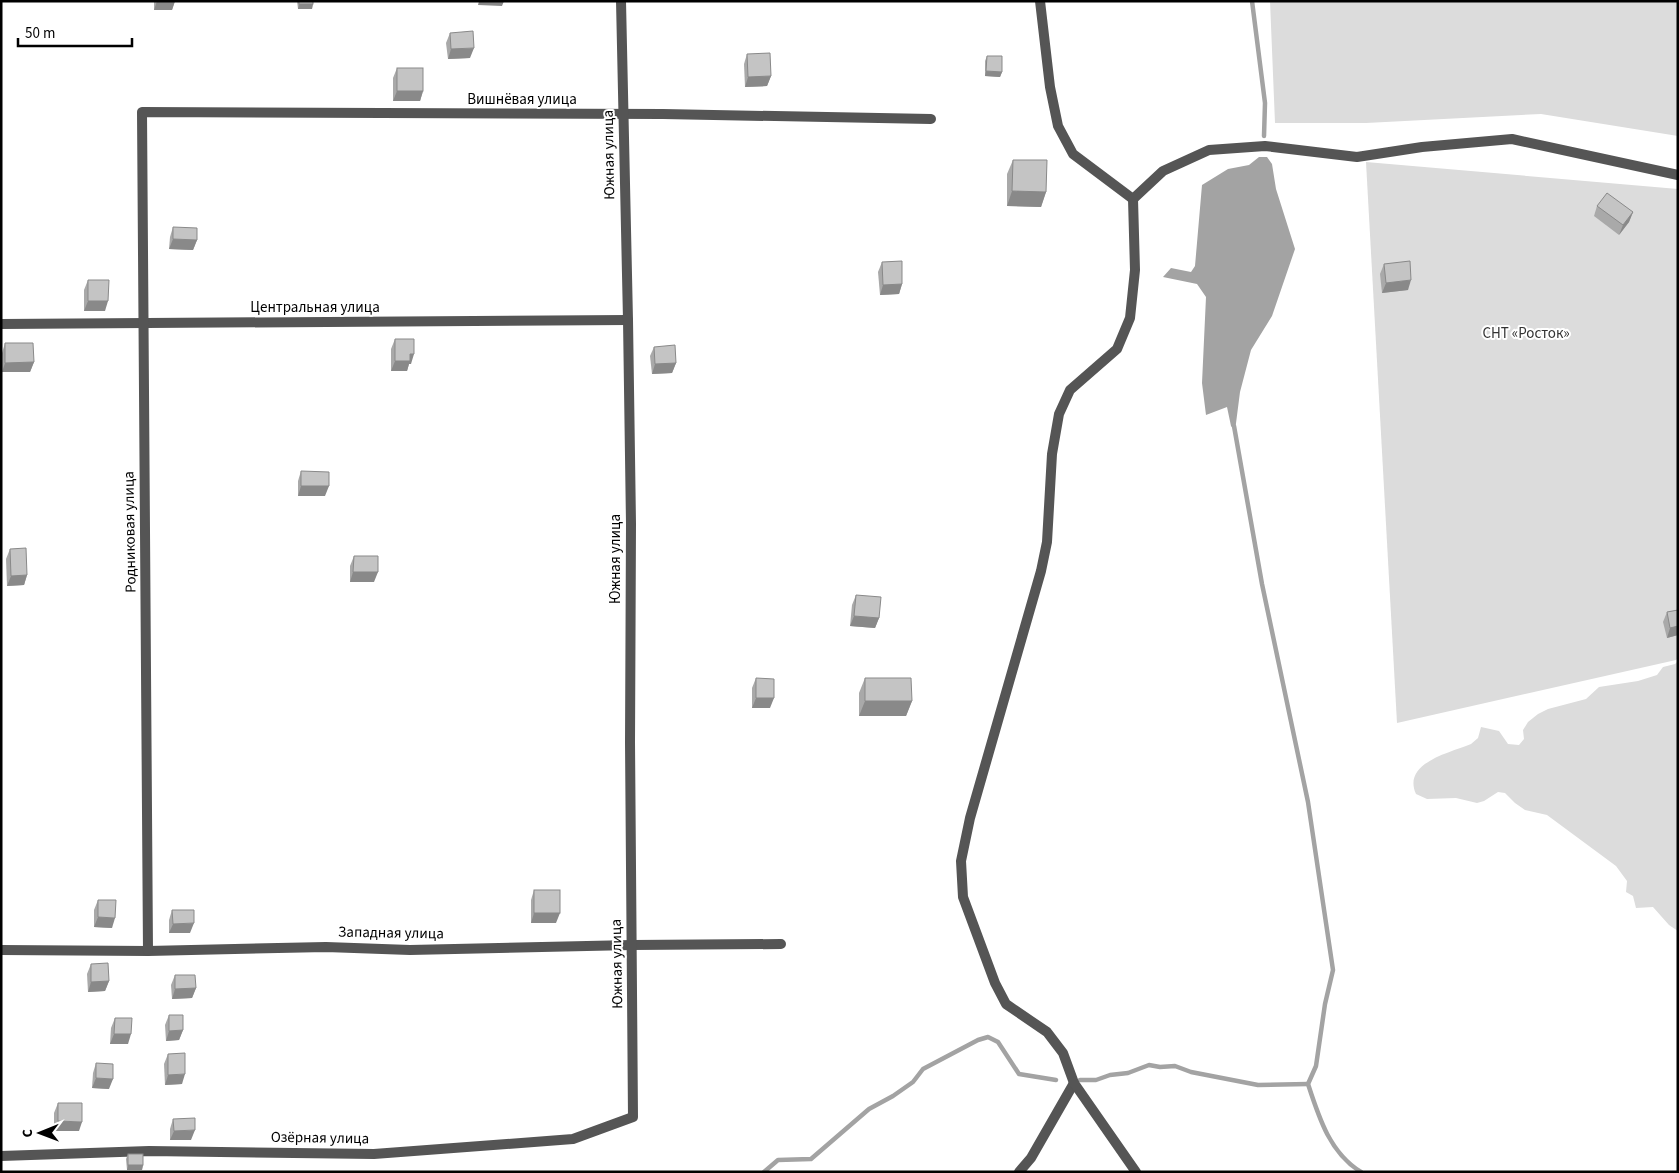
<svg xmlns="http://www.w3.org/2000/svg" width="1679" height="1173" viewBox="0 0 1679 1173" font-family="'Source Sans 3',sans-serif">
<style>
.green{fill:#dcdcdc}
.water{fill:#a3a3a3}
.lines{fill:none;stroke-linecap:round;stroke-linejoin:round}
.stream{stroke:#a3a3a3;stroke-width:4.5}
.minor{stroke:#555;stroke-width:10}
.wall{fill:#a9a9a9}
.shaded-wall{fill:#898989}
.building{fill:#c4c4c4;stroke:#898989}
.labels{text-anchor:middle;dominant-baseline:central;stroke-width:4;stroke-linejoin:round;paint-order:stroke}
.street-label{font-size:15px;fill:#000;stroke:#fff}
.park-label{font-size:15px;fill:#333;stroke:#fff}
</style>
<rect width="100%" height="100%" fill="#fff"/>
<!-- green -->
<g class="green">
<path d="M1270,1H1678V136L1541,114L1366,123H1275Z"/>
<path d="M1366,162L1678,189V658L1676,660L1397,723Z"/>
<path d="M1678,661V931L1669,925L1653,907L1636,908L1633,896L1626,892L1627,881L1616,866L1547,815L1525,810L1515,803L1505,793L1498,792L1484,801L1477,803L1456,798L1427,799L1416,794C1402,763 1449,753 1471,744L1478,738L1481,727L1499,731L1508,744L1519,745L1524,739L1523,730L1528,722L1538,714L1548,709L1586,699L1599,687L1638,681L1657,675L1663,667L1675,664Z"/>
</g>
<!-- water -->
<path class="water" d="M1259,157H1267L1272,164L1276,189L1295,249L1272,316L1251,350L1240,392L1235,431L1231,426L1227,407L1206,415L1202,383L1206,297L1197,284L1163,277L1171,268L1191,272L1195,266L1202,185L1228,169L1249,165Z"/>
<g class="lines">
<!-- stream -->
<g class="stream">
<path d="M1252,1L1265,103L1264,136"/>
<path d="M1234,426L1262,584L1308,802L1333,970L1325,1004L1316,1066L1308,1084C1319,1118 1330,1153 1361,1172"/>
<path d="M1080,1080H1096L1110,1075L1128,1073L1149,1065L1160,1067L1175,1066L1191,1072L1258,1085L1308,1084"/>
<path d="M764,1172L778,1160L811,1159L869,1109L893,1096L913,1082L923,1069L978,1040L988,1037L998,1042L1019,1074L1056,1080"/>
</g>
<!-- minor -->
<g class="minor">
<path d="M1040,1L1050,87L1058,126L1073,154L1133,199"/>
<path d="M1,324L628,320"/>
<path d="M1,950L148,951L326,947L410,950L632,945L781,944"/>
<path d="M148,951L142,112L663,114L931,119"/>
<path d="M1,1156L149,1151L374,1154L573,1139L633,1117L630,742L631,524L628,320L621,1"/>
<path d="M1019,1172L1031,1158L1074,1083"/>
<path d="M1136,1172L1074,1083L1063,1053L1047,1032L1006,1004L995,983L963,897L961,861L970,818L1041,571L1047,542L1052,454L1059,414L1070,390L1117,349L1130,318L1135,270L1133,199L1163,171L1209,150L1265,146L1357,157L1422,147L1512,139L1678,175"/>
</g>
</g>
<!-- wall -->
<g class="wall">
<path d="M154,1H175L172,10H154Z"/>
<path d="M297,1H313L312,9H298Z"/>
<path d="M450,33L470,58L448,59L446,43Z"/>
<path d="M747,54L771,76L767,86L745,87L744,64Z"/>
<path d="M987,56L1002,72L1000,77L985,76V61Z"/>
<path d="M397,68L423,91L420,101H393V78Z"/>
<path d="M1013,160L1046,192L1041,207L1007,206V174Z"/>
<path d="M1597,206L1633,212L1629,222L1619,235L1594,216Z"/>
<path d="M173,227L197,240L193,250L169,249L170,237Z"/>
<path d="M882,262L902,284L899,294L880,295L878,272Z"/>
<path d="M1384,264L1408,290L1382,293L1380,274Z"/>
<path d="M88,280L105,311H84V290Z"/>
<path d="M395,339L411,364H409L407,371H391V349Z"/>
<path d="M5,343L34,362L30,372H2V353Z"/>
<path d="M654,347L676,363L672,373L652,374L650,356Z"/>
<path d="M301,471L325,496H298V481Z"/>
<path d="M10,549L27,575L24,585L7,586L6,559Z"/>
<path d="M354,556L374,582H350V566Z"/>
<path d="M856,595L879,618L875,628L850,626L852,605Z"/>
<path d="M1678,610V635L1667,638L1663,622L1667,612Z"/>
<path d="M756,678L770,708H752V688Z"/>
<path d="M865,678L912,701L906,716H859V693Z"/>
<path d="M534,890L556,923H531V900Z"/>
<path d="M98,900L112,928L94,927V910Z"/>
<path d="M172,910L190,933H169V920Z"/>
<path d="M91,964L109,981L105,991L88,992L87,974Z"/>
<path d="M175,975L196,988L192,998L172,999L171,985Z"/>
<path d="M169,1015L183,1030L179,1040L166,1041L165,1025Z"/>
<path d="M115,1018L128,1044H110L111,1028Z"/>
<path d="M168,1054L182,1084L165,1085L164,1064Z"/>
<path d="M96,1063L109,1089L92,1088L93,1073Z"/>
<path d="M58,1103L79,1131H54V1113Z"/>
<path d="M173,1119L191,1140H170V1129Z"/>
<path d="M128,1154L143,1165L142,1170H127L126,1159Z"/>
</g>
<!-- shaded-wall -->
<g class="shaded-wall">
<path d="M157,1H175L172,10H154Z"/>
<path d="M479,1H504L502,6L478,5Z"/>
<path d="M299,4H313L312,9H298Z"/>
<path d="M474,48L470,58L448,59L451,49Z"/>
<path d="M986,71L1002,72L1000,77L985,76Z"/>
<path d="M771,76L767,86L745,87L748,77Z"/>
<path d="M397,91H423L420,101H393Z"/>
<path d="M1012,191L1046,192L1041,207L1007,206Z"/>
<path d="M1633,212L1629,222L1619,235L1623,225Z"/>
<path d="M173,239L197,240L193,250L169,249Z"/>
<path d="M1411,280L1408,290L1382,293L1386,283Z"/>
<path d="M902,284L899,294L880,295L883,285Z"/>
<path d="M88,301H108L105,311H84Z"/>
<path d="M410,354H414L411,364H409L407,371H391L395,361Z"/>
<path d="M34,362L30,372H2L5,363Z"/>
<path d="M676,363L672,373L652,374L655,364Z"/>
<path d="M301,486H329L325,496H298Z"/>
<path d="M353,572H378L374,582H350Z"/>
<path d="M27,575L24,585L7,586L11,576Z"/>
<path d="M854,616L879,618L875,628L850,626Z"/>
<path d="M1678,626V635L1667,638L1670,628Z"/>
<path d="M756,698H774L770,708H752Z"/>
<path d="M865,701H912L906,716H859Z"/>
<path d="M534,913H560L556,923H531Z"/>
<path d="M98,917L115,918L112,928L94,927Z"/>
<path d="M194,923L190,933H169L173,924Z"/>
<path d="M109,981L105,991L88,992L91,982Z"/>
<path d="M196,988L192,998L172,999L175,989Z"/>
<path d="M183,1030L179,1040L166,1041L169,1031Z"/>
<path d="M114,1034H131L128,1044H110Z"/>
<path d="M185,1074L182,1084L165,1085L168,1075Z"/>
<path d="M96,1078L113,1079L109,1089L92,1088Z"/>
<path d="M58,1121L82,1122L79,1131H54Z"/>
<path d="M195,1130L191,1140H170L174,1131Z"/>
<path d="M128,1165H143L142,1170H127Z"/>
</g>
<!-- building -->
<g class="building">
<rect x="299" y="1" width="14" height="3"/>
<path d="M473,31L474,48L451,49L450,33Z"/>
<path d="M770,53L771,76L748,77L747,54Z"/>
<path d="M987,56H1002V72L986,71Z"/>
<rect x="397" y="68" width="26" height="23"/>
<path d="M1013,160H1047L1046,192L1012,191Z"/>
<path d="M1607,193L1633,212L1623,225L1597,206Z"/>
<path d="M173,227L197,228V240L173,239Z"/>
<path d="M902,261V284L883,285L882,262Z"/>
<path d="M1410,261L1411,280L1386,283L1384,264Z"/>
<path d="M88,280H109L108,301H88Z"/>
<path d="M395,339H414V354H410V361H395Z"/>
<path d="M5,343H33L34,362L5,363Z"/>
<path d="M675,345L676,363L655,364L654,347Z"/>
<path d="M301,471L329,472V486H301Z"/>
<path d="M26,548L27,575L11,576L10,549Z"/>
<path d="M354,556H378V572H353Z"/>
<path d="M856,595L881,597L879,618L854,616Z"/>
<path d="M1678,610V626L1670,628L1667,612Z"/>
<path d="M756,678L774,679V698H756Z"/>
<path d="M865,678H911L912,701H865Z"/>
<rect x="534" y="890" width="26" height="23"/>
<path d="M98,900H116L115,918L98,917Z"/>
<path d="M172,910H194V923L173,924Z"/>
<path d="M108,963L109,981L91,982V964Z"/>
<path d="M175,975H195L196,988L175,989Z"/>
<path d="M169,1015H183V1030L169,1031Z"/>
<path d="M115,1018H132L131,1034H114Z"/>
<path d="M185,1053V1074L168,1075V1054Z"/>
<path d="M96,1063L113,1064V1079L96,1078Z"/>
<path d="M58,1103H82V1122L58,1121Z"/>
<path d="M195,1118V1130L174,1131L173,1119Z"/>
<rect x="128" y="1154" width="15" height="11"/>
</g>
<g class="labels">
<!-- street labels -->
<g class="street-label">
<text x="522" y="99">Вишнёвая улица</text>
<text transform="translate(609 155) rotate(-91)">Южная улица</text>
<text x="315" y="307">Центральная улица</text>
<text transform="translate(130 532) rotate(-91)">Родниковая улица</text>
<text transform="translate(615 559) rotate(-90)">Южная улица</text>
<text transform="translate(391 933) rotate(1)">Западная улица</text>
<text transform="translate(617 964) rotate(-91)">Южная улица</text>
<text transform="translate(320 1138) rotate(1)">Озёрная улица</text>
</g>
<!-- park labels -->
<g class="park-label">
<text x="1526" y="333">СНТ «Росток»</text>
</g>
</g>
<!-- border -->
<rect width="1679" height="1173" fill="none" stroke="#000000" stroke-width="5"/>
<!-- north arrow -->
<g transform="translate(40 1133) rotate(269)" stroke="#ffffff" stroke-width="4" paint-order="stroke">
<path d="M0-4L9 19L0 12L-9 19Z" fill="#000000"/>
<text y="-8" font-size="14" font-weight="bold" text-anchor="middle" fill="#000000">С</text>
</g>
<!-- scale -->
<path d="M18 38v8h114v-8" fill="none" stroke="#000000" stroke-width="2.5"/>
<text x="25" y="38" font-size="15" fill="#000000" stroke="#ffffff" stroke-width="4" paint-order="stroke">50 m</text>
</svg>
